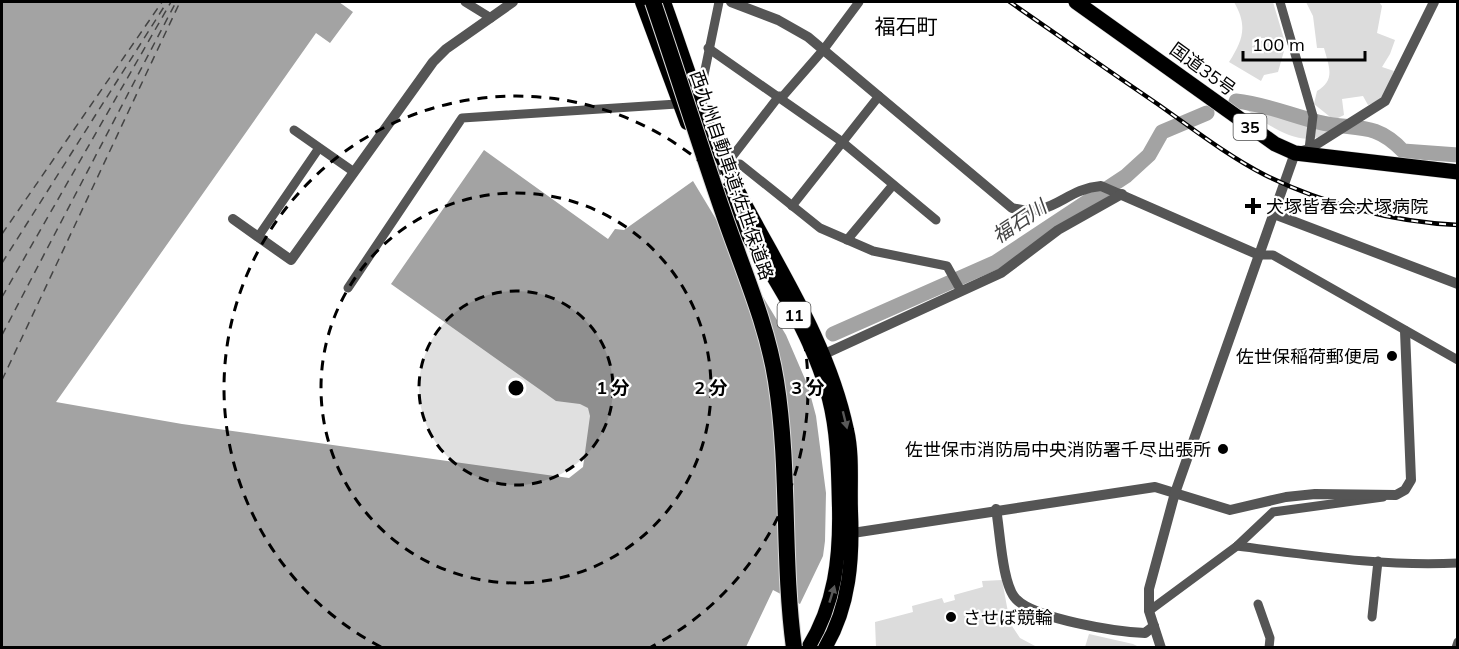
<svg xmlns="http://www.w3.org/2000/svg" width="1459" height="649" viewBox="0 0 1459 649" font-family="Mulish,'Noto Sans JP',sans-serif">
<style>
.green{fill:#dcdcdc}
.water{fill:#a3a3a3}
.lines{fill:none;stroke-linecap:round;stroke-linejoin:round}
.river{stroke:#a3a3a3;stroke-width:15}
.ferry{stroke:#444;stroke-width:1.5;stroke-dasharray:8 6;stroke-linecap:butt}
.primary-casing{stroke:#dbdbdb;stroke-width:15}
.trunk-casing{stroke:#dbdbdb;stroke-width:16}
.minor{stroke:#555;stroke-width:9}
.tertiary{stroke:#555;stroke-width:10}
.primary{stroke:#000;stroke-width:14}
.trunk{stroke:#000;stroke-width:15}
.rail-casing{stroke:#000;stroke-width:4.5}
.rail{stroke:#fff;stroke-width:2;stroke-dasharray:7;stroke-linecap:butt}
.motorway-bridge-casing{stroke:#dbdbdb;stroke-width:18;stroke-linecap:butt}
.motorway-bridge{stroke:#000;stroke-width:16}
.oneway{fill:#595959}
.ring{fill:none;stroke:#000;stroke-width:3;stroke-dasharray:10 8}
.poi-dot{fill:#000;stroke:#fff;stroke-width:2}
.labels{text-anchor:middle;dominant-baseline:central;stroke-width:4.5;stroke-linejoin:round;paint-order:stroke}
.shield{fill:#fff;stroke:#4c4c4c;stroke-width:1.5}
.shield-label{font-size:16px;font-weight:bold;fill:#000}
.street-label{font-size:18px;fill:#000;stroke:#fff}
.poi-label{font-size:18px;fill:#000;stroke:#fff;text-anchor:start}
.water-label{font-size:20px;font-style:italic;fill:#444;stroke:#fff}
.quarter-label{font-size:21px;fill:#000;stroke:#fff}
.centre{fill:#000;stroke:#fff;stroke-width:3}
.ring-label{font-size:18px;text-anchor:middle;font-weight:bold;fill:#000;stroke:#fff;stroke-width:4.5;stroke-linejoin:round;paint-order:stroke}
</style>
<rect width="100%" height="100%" fill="#fff"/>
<!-- green -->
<g class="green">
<path d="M1234,2H1273L1284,39V51L1278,72L1264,75L1261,81L1229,62C1243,40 1248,26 1234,2Z"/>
<path d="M1306,2H1379L1382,6L1377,33L1395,40L1390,54L1382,67L1394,71L1383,99L1368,105L1363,96L1342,99L1344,115L1334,120L1314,104L1317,91C1336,80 1329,67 1324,48H1317L1313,16Z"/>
<path d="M1240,101L1330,129C1305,157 1259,118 1237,103Z"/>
<path d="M1002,580L1010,623L1020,638L1037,647H876L875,622L913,612L912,606L942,598L944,603L955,600L954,595L983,587L982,581Z"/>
<path d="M1089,634L1133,644L1139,647H1085Z"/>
</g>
<!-- water -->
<path class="water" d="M2,2H339L353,12L330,43L316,33L56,402L182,424L569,478L583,467L590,416L588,408L580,404L556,401L391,284L484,150L608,239L615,229L624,230L693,181L786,335L808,386L816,416L826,493L825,541L823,556L800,604L773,590L746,647H2Z"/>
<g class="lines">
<!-- river -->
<g class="river">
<path d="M1236,101C1265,104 1290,115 1318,122C1354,131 1374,120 1403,151L1458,155"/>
<path d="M833,334L996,262L1126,176L1149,155L1162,132L1207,113"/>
</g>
<!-- ferry -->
<g class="ferry">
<path d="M2,234L162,2"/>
<path d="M2,263L167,2"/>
<path d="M2,297L171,2"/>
<path d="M2,335L176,2"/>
<path d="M2,380L180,2"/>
</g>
<defs>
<g id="primary">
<path d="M642,2L687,123"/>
<path d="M664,2C684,57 701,114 726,167C768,254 827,334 847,430C853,455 850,485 851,511C853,558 850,606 825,648"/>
<path d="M722,194C761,259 810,325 829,399C838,434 838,472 839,508C840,558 835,604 808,648"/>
</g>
<path id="trunk" d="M1076,2L1275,144L1295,153L1458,172"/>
</defs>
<!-- primary casing -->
<use href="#primary" class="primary-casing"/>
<!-- trunk casing -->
<use href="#trunk" class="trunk-casing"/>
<!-- minor -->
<g class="minor">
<path d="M465,2L491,18"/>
<path d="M1280,2L1313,116L1309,149"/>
<path d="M708,48L841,141L936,220"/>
<path d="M699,99L719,2"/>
<path d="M294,130L354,172"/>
<path d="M725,166L779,96H783L824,49L859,2"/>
<path d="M711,176L725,166L740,164L820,228L873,251L947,266L961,291"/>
<path d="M792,206L879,96"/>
<path d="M258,237L319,148"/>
<path d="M847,240L893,185"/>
<path d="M1259,255H1273L1458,360"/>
<path d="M348,288L462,118L677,104"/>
<path d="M1237,546C1309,555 1384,567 1458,563"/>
<path d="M1258,604L1270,638L1269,648"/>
<path d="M1149,611L1237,546L1273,512L1383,497"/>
<path d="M1372,617L1378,561"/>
<path d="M1456,648L1458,642"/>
</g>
<!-- tertiary -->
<g class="tertiary">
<path d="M731,2L778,20L808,37L1012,208C1054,219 1063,189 1101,186L1259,255"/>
<path d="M1274,214L1458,284"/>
<path d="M233,219L291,260L433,62L446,49L513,2"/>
<path d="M818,357L1001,273L1058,230L1122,194"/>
<path d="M996,509C1000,530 1002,585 1016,599C1035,619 1117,632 1145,633L1154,626"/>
<path d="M846,534L1155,487L1230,510L1286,497L1315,494L1396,495L1405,490L1411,480L1405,331"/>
<path d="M1161,648L1149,611V589L1175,493L1295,153L1309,149L1385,101L1434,2"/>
</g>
<!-- primary -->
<use href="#primary" class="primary"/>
<!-- trunk -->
<use href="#trunk" class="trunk"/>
<defs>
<path id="rail" d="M1010,2C1059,36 1109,71 1159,105C1193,129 1228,156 1265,175C1324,204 1392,222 1458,225"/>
</defs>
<!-- rail casing -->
<use href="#rail" class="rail-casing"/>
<!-- rail -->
<use href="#rail" class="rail"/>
<defs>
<path id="motorway-bridge" d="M653,2C677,72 699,143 723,212C742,268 767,323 776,381C790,469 782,559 794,648"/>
</defs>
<!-- motorway-bridge casing -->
<use href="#motorway-bridge" class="motorway-bridge-casing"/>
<!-- motorway-bridge -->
<use href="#motorway-bridge" class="motorway-bridge"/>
</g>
<!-- one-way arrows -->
<defs><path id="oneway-solid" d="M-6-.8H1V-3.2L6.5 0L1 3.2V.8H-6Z" transform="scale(1.5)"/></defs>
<g class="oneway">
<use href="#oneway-solid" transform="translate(845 420) rotate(76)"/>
<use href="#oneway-solid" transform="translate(832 594) rotate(-73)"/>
</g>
<!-- distance rings -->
<circle cx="516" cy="388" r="97" fill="#000" fill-opacity=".12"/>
<g class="ring">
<circle cx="516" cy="388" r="97"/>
<circle cx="516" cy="388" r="195"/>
<path d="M381 647A292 292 0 1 1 651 647"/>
</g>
<!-- markers -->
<g class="poi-dot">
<path d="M1250 197h6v6h6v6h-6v6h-6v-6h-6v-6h6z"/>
<circle cx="1392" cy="356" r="6"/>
<circle cx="1223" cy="449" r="6"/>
<circle cx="951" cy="617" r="6"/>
</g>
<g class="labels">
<!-- shield labels -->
<g class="shield">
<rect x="1233.5" y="114" width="33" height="26" rx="4.5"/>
<rect x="777.5" y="302" width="33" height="26" rx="4.5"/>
</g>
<g class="shield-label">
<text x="1250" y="127">35</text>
<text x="794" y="315">11</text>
</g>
<!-- street labels -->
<g class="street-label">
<text transform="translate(1203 69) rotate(36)">国道35号</text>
<text transform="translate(732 175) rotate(71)">西九州自動車道;佐世保道路</text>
</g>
<!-- poi labels -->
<g class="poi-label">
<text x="1266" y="206">犬塚皆春会犬塚病院</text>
<text x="1380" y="356" text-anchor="end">佐世保稲荷郵便局</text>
<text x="1211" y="449" text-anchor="end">佐世保市消防局中央消防署千尽出張所</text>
<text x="963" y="617">させぼ競輪</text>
</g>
<!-- water labels -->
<g class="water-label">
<text transform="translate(1019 221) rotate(-34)">福石川</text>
</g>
<!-- quarter labels -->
<g class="quarter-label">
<text x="906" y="26">福石町</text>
</g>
</g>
<circle cx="516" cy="388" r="9" class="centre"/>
<g class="ring-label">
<text x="613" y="394">1 分</text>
<text x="711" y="394">2 分</text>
<text x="808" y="394">3 分</text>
</g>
<!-- border -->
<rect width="1459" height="649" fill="none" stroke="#000000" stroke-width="6"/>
<!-- scale -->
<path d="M1243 51v9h122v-9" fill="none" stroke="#000000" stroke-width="3"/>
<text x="1252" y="51" font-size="18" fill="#000000" stroke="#ffffff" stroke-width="4.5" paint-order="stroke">100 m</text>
</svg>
